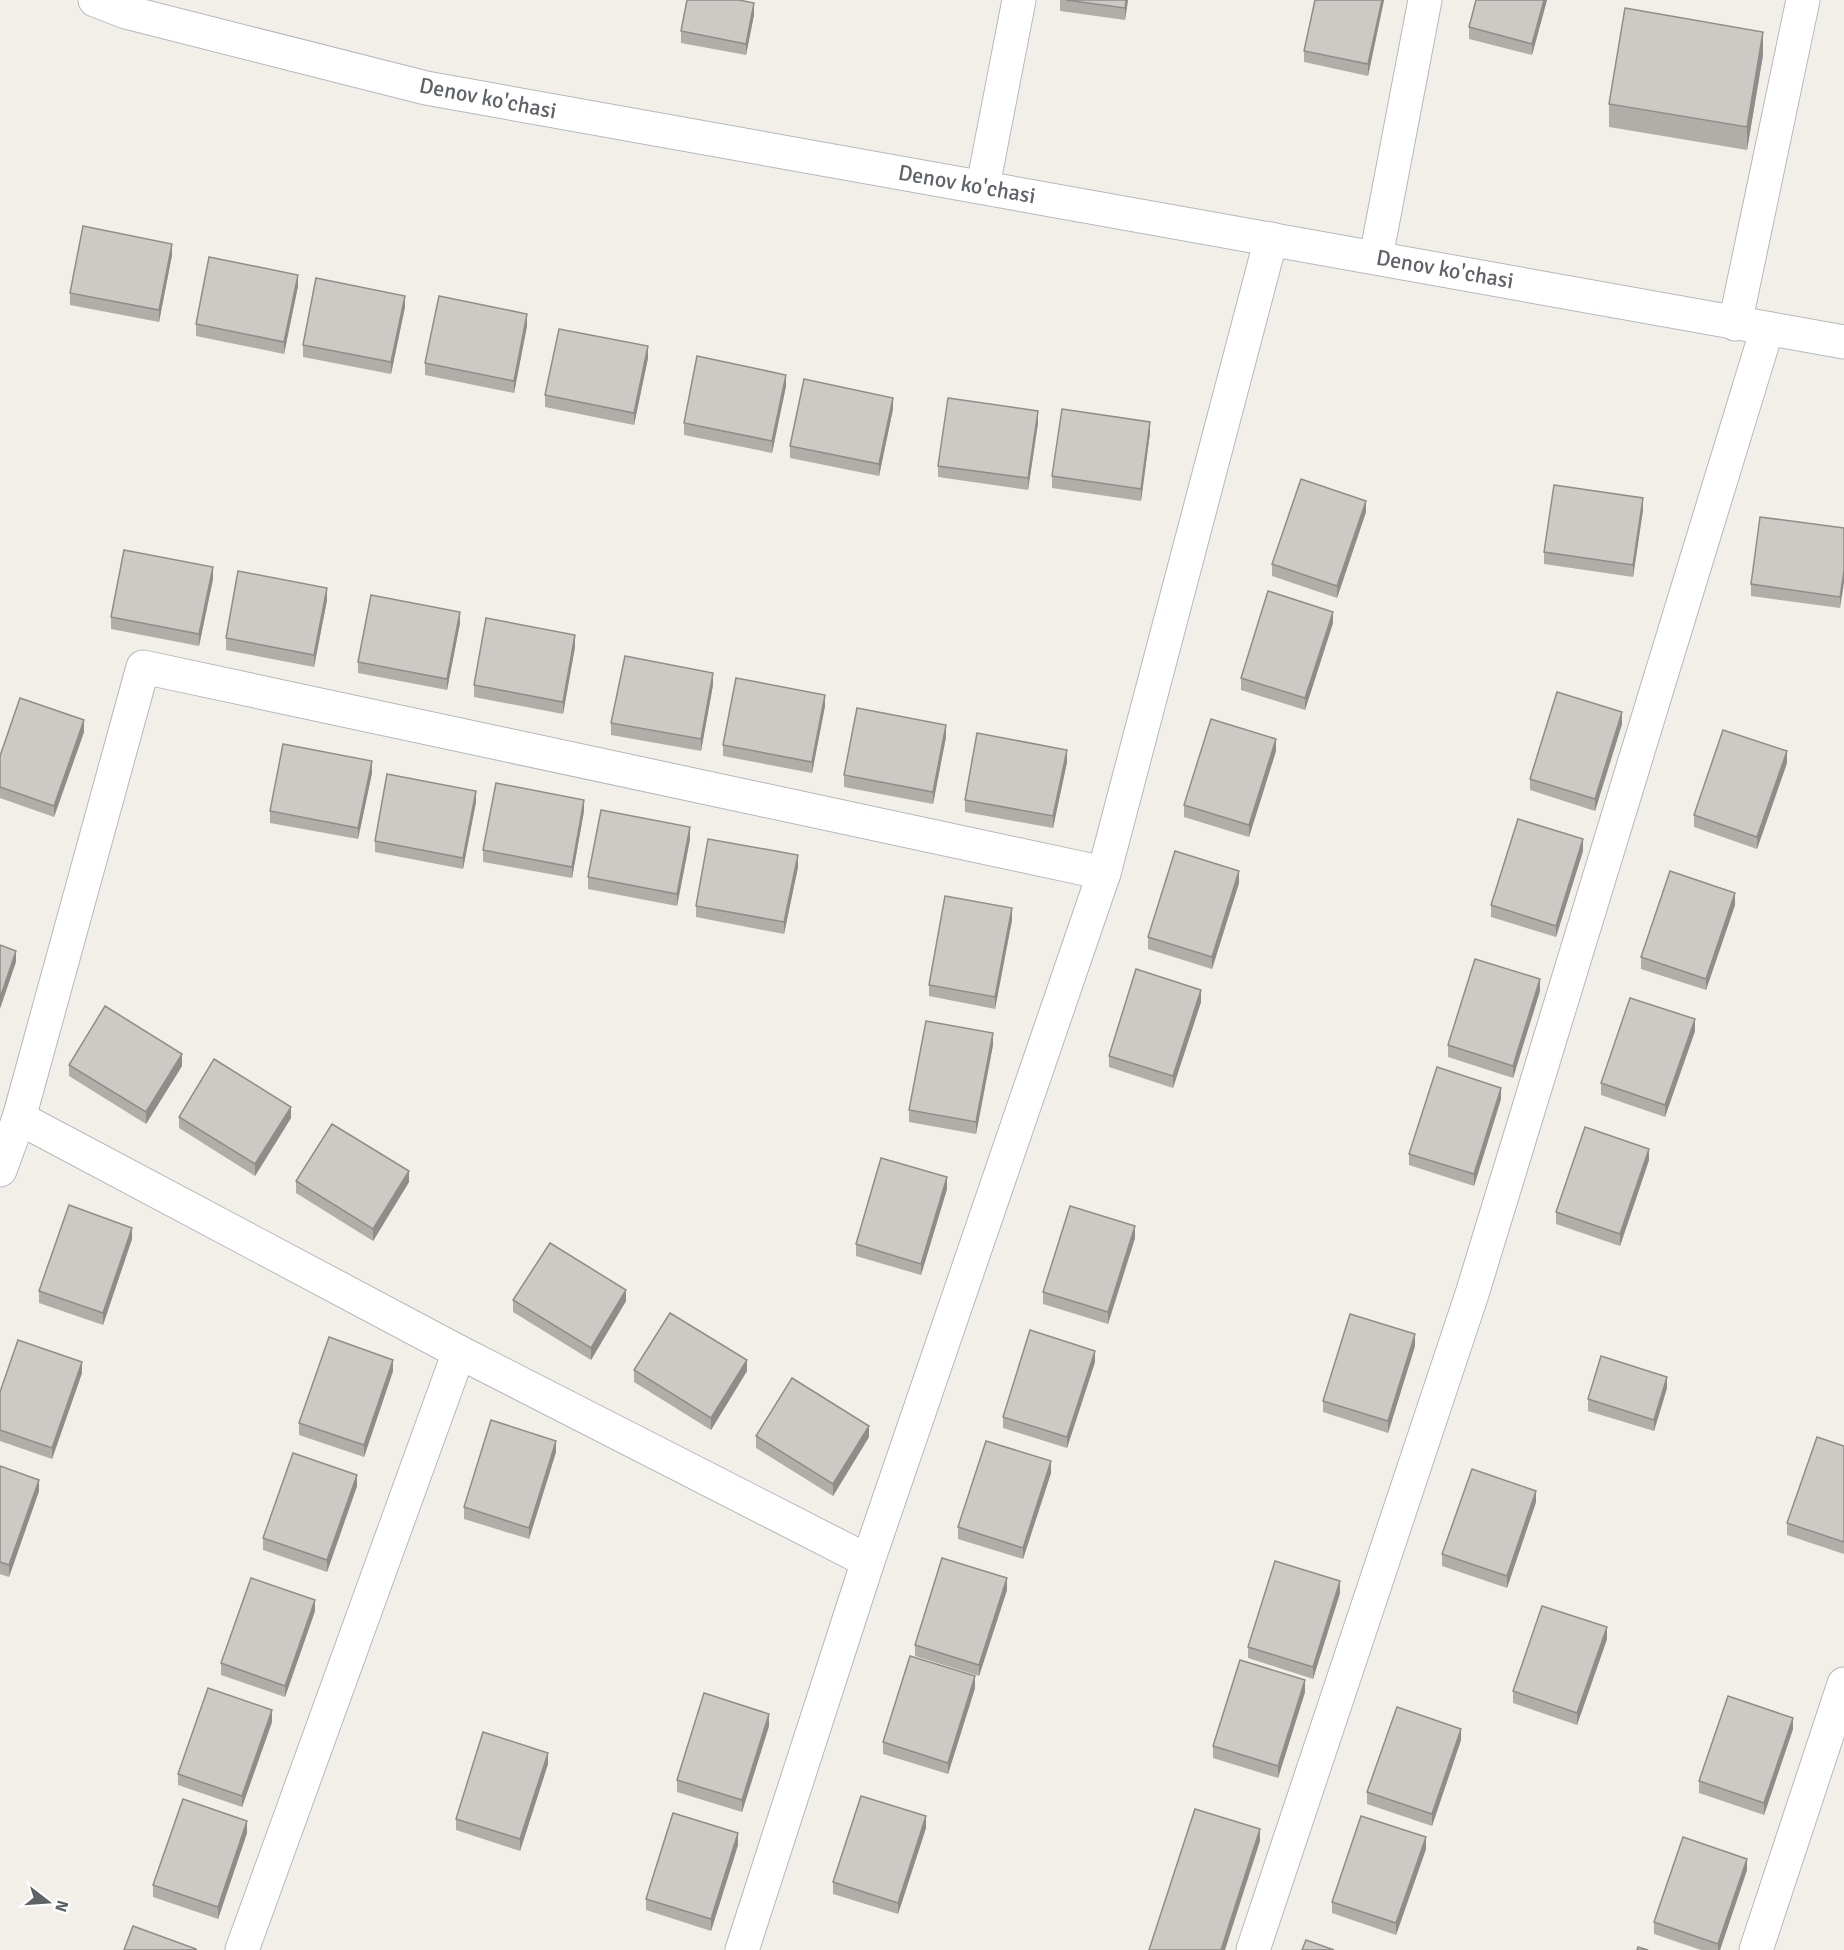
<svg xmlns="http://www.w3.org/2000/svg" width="1844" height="1950" viewBox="0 0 1844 1950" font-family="Signika,sans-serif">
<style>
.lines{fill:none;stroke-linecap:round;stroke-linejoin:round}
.minor-casing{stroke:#b5b8bc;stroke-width:35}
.minor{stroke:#fff;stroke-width:33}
.wall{fill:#afaea9}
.shaded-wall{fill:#8f8d8a}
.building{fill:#cccac5;stroke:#8f8d8a;stroke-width:1.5}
.labels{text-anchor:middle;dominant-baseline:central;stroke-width:4.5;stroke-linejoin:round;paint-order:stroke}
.street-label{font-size:22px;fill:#5f6368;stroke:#fff}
</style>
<rect width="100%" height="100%" fill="#f1efe8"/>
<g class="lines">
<defs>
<g id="minor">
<path d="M95,0L126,12L426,88L1844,342"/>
<path d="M983,186L1019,0"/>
<path d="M1376,257L1425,0"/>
<path d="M1735,324L1803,0"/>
<path d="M19,1118L459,1352L868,1561"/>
<path d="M0,1170L19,1118L143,667L1104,873"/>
<path d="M242,1950L459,1352"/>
<path d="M742,1950L868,1561L1104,873L1271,239"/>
<path d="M1253,1950L1472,1294L1767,329"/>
<path d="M1756,1950L1844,1684"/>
</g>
</defs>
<!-- minor casing -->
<use href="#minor" class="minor-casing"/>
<!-- minor -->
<use href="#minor" class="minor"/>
</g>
<!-- wall -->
<g class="wall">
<path d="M1060,0H1128L1125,20L1060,11Z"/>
<path d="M1384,0L1368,76L1304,62V51Z"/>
<path d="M1547,0L1532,55L1469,39V27Z"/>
<path d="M754,15L746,55L681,43V31Z"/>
<path d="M1763,55L1747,150L1609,127V104Z"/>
<path d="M172,255L159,322L70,305V293Z"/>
<path d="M298,286L284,354L196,336V324Z"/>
<path d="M405,307L391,374L303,357V345Z"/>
<path d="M527,326L514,393L425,375V363Z"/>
<path d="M648,358L634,425L545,407V395Z"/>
<path d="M786,386L772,453L684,435V423Z"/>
<path d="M893,409L879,476L790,458V446Z"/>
<path d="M1038,423L1028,490L938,477V466Z"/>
<path d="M1150,433L1141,501L1052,488V476Z"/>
<path d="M1643,510L1633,577L1544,564V552Z"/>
<path d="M1366,512L1337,598L1272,576V564Z"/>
<path d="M1844,528L1840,608L1751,596V584Z"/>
<path d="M213,579L199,646L111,629V617Z"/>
<path d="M327,600L314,667L226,650V638Z"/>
<path d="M460,623L447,690L358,673V662Z"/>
<path d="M1333,623L1305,710L1241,690V678Z"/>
<path d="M575,647L563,714L474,697V685Z"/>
<path d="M713,685L701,751L611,735V723Z"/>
<path d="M825,706L812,773L723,756V745Z"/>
<path d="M1622,724L1595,811L1530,790V779Z"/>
<path d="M84,732L54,817L0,798V756Z"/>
<path d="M946,737L933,804L844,787V775Z"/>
<path d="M1276,751L1249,837L1184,817V805Z"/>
<path d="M1067,762L1053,828L965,812V800Z"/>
<path d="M1787,763L1757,849L1694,827V815Z"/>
<path d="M372,773L358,839L270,823V811Z"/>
<path d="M476,802L463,869L375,852V841Z"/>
<path d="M584,811L572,878L483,862V850Z"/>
<path d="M690,839L677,906L588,889V877Z"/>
<path d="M1583,851L1556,937L1491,917V905Z"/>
<path d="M798,867L784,934L696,917V906Z"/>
<path d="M1239,883L1212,969L1148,949V937Z"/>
<path d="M1735,905L1706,990L1641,969V957Z"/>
<path d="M1012,920L995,1009L929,996V985Z"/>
<path d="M1540,991L1513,1078L1448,1057V1045Z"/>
<path d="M1201,1002L1173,1088L1109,1067V1056Z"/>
<path d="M1695,1031L1665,1117L1601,1095V1083Z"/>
<path d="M993,1045L976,1134L909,1122V1110Z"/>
<path d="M69,1065L182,1066L146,1124L69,1076Z"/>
<path d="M1501,1099L1474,1186L1409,1165V1154Z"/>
<path d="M179,1117L291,1118L255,1176L179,1128Z"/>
<path d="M1649,1160L1620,1246L1556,1224V1212Z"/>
<path d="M296,1181L409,1182L373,1241L296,1193Z"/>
<path d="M947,1189L921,1275L856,1256V1244Z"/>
<path d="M1135,1238L1108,1324L1043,1304V1292Z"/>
<path d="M132,1239L103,1325L39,1303V1291Z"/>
<path d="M513,1300L626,1301L591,1360L513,1312Z"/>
<path d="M1415,1346L1388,1433L1323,1412V1401Z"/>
<path d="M1095,1362L1067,1448L1003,1428V1417Z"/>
<path d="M634,1370L747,1371L711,1430L634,1382Z"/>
<path d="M393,1371L364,1457L299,1435V1423Z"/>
<path d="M82,1373L52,1459L0,1441V1392Z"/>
<path d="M1667,1388L1654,1431L1588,1411V1399Z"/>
<path d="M756,1436L869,1437L833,1496L756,1448Z"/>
<path d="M1844,1446V1554L1787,1535V1523Z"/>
<path d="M556,1452L529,1539L464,1519V1507Z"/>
<path d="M0,1466L39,1491L9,1577L0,1574Z"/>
<path d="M1051,1473L1023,1559L958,1539V1527Z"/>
<path d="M357,1486L327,1572L263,1550V1538Z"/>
<path d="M1536,1502L1507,1588L1442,1566V1554Z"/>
<path d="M1007,1590L979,1676L915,1656V1645Z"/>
<path d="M1340,1593L1313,1679L1248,1658V1647Z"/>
<path d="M315,1611L285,1697L221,1675V1663Z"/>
<path d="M1607,1639L1577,1725L1513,1703V1691Z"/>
<path d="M975,1688L948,1774L883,1754V1742Z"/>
<path d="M1305,1692L1278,1778L1213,1758V1746Z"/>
<path d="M272,1722L242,1807L178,1785V1774Z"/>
<path d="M769,1726L742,1812L677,1792V1780Z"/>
<path d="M1793,1729L1764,1815L1699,1793V1781Z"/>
<path d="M1461,1740L1432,1826L1367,1804V1792Z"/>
<path d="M548,1764L520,1851L456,1830V1819Z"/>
<path d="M926,1828L898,1914L833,1894V1882Z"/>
<path d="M247,1833L218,1919L153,1897V1885Z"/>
<path d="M738,1845L711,1931L646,1910V1899Z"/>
<path d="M1426,1849L1396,1935L1332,1913V1902Z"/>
<path d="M1747,1870L1720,1950H1701L1654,1934V1922Z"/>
</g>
<!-- shaded-wall -->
<g class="shaded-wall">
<path d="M1126,0H1128L1125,20V8Z"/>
<path d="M1382,0H1384L1368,76V64Z"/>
<path d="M1544,0H1547L1532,55V44Z"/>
<path d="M754,3V15L746,55V44Z"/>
<path d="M1763,32V55L1747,150V127Z"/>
<path d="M172,244V255L159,322V310Z"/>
<path d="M298,275V286L284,354V342Z"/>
<path d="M405,296V307L391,374V362Z"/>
<path d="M527,314V326L514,393V381Z"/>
<path d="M648,346V358L634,425V413Z"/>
<path d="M786,375V386L772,453V441Z"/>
<path d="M893,398V409L879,476V464Z"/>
<path d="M1038,411V423L1028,490V478Z"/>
<path d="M1150,422V433L1141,501V489Z"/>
<path d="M1643,498V510L1633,577V565Z"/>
<path d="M1366,501V512L1337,598V586Z"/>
<path d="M213,567V579L199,646V634Z"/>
<path d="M1844,571V583L1840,608V597Z"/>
<path d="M327,588V600L314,667V655Z"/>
<path d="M460,612V623L447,690V679Z"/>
<path d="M1333,612V623L1305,710V698Z"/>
<path d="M575,635V647L563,714V702Z"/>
<path d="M713,673V685L701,751V739Z"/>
<path d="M825,695V706L812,773V762Z"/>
<path d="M1622,712V724L1595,811V799Z"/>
<path d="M84,720V732L54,817V806Z"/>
<path d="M946,725V737L933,804V792Z"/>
<path d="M1276,739V751L1249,837V825Z"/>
<path d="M1067,750V762L1053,828V816Z"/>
<path d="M1787,751V763L1757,849V837Z"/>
<path d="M372,761V773L358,839V828Z"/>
<path d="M476,791V802L463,869V858Z"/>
<path d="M584,800V811L572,878V867Z"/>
<path d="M690,827V839L677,906V894Z"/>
<path d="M1583,839V851L1556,937V926Z"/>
<path d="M798,855V867L784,934V922Z"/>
<path d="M1239,871V883L1212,969V957Z"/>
<path d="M1735,893V905L1706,990V979Z"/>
<path d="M1012,908V920L995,1009V997Z"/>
<path d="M16,951V962L0,1009V998Z"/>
<path d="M1540,979V991L1513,1078V1066Z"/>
<path d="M1201,990V1002L1173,1088V1076Z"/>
<path d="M1695,1019V1031L1665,1117V1105Z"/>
<path d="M993,1033V1045L976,1134V1122Z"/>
<path d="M182,1054V1066L146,1124V1112Z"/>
<path d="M1501,1088V1099L1474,1186V1174Z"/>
<path d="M291,1107V1118L255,1176V1164Z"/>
<path d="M1649,1149V1160L1620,1246V1234Z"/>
<path d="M409,1171V1182L373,1241V1229Z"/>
<path d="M947,1177V1189L921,1275V1264Z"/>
<path d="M1135,1226V1238L1108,1324V1312Z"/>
<path d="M132,1228V1239L103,1325V1313Z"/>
<path d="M626,1290V1301L591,1360V1348Z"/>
<path d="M1415,1334V1346L1388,1433V1421Z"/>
<path d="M1095,1351V1362L1067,1448V1437Z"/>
<path d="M393,1360V1371L364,1457V1445Z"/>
<path d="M747,1360V1371L711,1430V1418Z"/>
<path d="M82,1362V1373L52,1459V1448Z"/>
<path d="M1667,1377V1388L1654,1431V1420Z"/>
<path d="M869,1426V1437L833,1496V1484Z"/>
<path d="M556,1441V1452L529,1539V1528Z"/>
<path d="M1051,1461V1473L1023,1559V1548Z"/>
<path d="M357,1475V1486L327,1572V1560Z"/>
<path d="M39,1480V1491L9,1577V1565Z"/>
<path d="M1536,1491V1502L1507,1588V1576Z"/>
<path d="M1007,1578V1590L979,1676V1665Z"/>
<path d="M1340,1581V1593L1313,1679V1667Z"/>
<path d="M315,1600V1611L285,1697V1686Z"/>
<path d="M1607,1627V1639L1577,1725V1713Z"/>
<path d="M975,1676V1688L948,1774V1763Z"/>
<path d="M1305,1680V1692L1278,1778V1766Z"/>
<path d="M272,1710V1722L242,1807V1796Z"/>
<path d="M769,1714V1726L742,1812V1800Z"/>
<path d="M1793,1718V1729L1764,1815V1803Z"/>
<path d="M1461,1729V1740L1432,1826V1814Z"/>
<path d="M548,1753V1764L520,1851V1839Z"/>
<path d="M926,1816V1828L898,1914V1903Z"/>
<path d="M247,1821V1833L218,1919V1907Z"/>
<path d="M1260,1829V1841L1225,1950H1221Z"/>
<path d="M738,1833V1845L711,1931V1919Z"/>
<path d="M1426,1837V1849L1396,1935V1923Z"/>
<path d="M1747,1859V1870L1720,1950H1718V1944Z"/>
</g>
<!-- building -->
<g class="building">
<path d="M687,0H739L754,3L746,44L681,31Z"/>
<path d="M1066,0H1126L1125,8Z"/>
<path d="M1315,0H1382L1368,64L1304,51Z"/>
<path d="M1476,0H1544L1532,44L1469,27Z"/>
<path d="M1625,8L1763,32L1747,127L1609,104Z"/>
<path d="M83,226L172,244L159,310L70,293Z"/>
<path d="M209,257L298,275L284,342L196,324Z"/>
<path d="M316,278L405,296L391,362L303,345Z"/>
<path d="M439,296L527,314L514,381L425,363Z"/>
<path d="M559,329L648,346L634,413L545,395Z"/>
<path d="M697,356L786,375L772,441L684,423Z"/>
<path d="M804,379L893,398L879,464L790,446Z"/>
<path d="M948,398L1038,411L1028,478L938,466Z"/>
<path d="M1062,409L1150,422L1141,489L1052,476Z"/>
<path d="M1301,479L1366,501L1337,586L1272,564Z"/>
<path d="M1554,485L1643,498L1633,565L1544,552Z"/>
<path d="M1760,517L1844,528V571L1840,597L1751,584Z"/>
<path d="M124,550L213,567L199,634L111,617Z"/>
<path d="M238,571L327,588L314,655L226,638Z"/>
<path d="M1268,591L1333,612L1305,698L1241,678Z"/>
<path d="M371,595L460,612L447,679L358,662Z"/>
<path d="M486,618L575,635L563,702L474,685Z"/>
<path d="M625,656L713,673L701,739L611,723Z"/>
<path d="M736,678L825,695L812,762L723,745Z"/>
<path d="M1557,692L1622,712L1595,799L1530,779Z"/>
<path d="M20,698L84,720L54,806L0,787V756Z"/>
<path d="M857,708L946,725L933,792L844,775Z"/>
<path d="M1211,719L1276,739L1249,825L1184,805Z"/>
<path d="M1723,730L1787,751L1757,837L1694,815Z"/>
<path d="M977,733L1067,750L1053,816L965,800Z"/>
<path d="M283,744L372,761L358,828L270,811Z"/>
<path d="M387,774L476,791L463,858L375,841Z"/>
<path d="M496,783L584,800L572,867L483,850Z"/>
<path d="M601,810L690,827L677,894L588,877Z"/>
<path d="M1518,819L1583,839L1556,926L1491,905Z"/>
<path d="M708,839L798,855L784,922L696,906Z"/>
<path d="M1175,851L1239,871L1212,957L1148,937Z"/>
<path d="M1670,871L1735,893L1706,979L1641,957Z"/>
<path d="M945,896L1012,908L995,997L929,985Z"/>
<path d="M0,945L16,951L0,998Z"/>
<path d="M1475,959L1540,979L1513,1066L1448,1045Z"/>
<path d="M1136,969L1201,990L1173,1076L1109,1056Z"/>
<path d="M1630,998L1695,1019L1665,1105L1601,1083Z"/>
<path d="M105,1006L182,1054L146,1112L69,1065Z"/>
<path d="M926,1021L993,1033L976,1122L909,1110Z"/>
<path d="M214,1059L291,1107L255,1164L179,1117Z"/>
<path d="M1437,1067L1501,1088L1474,1174L1409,1154Z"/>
<path d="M332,1124L409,1171L373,1229L296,1181Z"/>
<path d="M1585,1127L1649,1149L1620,1234L1556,1212Z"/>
<path d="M881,1158L947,1177L921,1264L856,1244Z"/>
<path d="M69,1205L132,1228L103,1313L39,1291Z"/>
<path d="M1070,1206L1135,1226L1108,1312L1043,1292Z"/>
<path d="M550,1243L626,1290L591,1348L513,1300Z"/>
<path d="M670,1313L747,1360L711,1418L634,1370Z"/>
<path d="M1350,1314L1415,1334L1388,1421L1323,1401Z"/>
<path d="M1030,1330L1095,1351L1067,1437L1003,1417Z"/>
<path d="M329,1337L393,1360L364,1445L299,1423Z"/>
<path d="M18,1340L82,1362L52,1448L0,1430V1392Z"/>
<path d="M1601,1356L1667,1377L1654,1420L1588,1399Z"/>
<path d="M792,1378L869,1426L833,1484L756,1436Z"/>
<path d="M491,1420L556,1441L529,1528L464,1507Z"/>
<path d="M1817,1437L1844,1446V1542L1787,1523Z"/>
<path d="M986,1441L1051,1461L1023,1548L958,1527Z"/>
<path d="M293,1453L357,1475L327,1560L263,1538Z"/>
<path d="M0,1466L39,1480L9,1565L0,1562Z"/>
<path d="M1472,1469L1536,1491L1507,1576L1442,1554Z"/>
<path d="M942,1558L1007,1578L979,1665L915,1645Z"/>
<path d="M1275,1561L1340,1581L1313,1667L1248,1647Z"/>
<path d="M251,1578L315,1600L285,1686L221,1663Z"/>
<path d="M1542,1606L1607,1627L1577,1713L1513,1691Z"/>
<path d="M910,1656L975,1676L948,1763L883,1742Z"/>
<path d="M1240,1660L1305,1680L1278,1766L1213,1746Z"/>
<path d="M208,1688L272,1710L242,1796L178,1774Z"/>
<path d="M704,1693L769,1714L742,1800L677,1780Z"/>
<path d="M1728,1696L1793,1718L1764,1803L1699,1781Z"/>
<path d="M1397,1707L1461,1729L1432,1814L1367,1792Z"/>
<path d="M483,1732L548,1753L520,1839L456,1819Z"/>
<path d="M861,1796L926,1816L898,1903L833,1882Z"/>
<path d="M183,1799L247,1821L218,1907L153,1885Z"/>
<path d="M1195,1809L1260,1829L1221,1950H1149Z"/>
<path d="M673,1813L738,1833L711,1919L646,1899Z"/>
<path d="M1361,1816L1426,1837L1396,1923L1332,1902Z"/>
<path d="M1683,1837L1747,1859L1718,1944L1654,1922Z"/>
<path d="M133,1926L196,1949V1950H124Z"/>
<path d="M1306,1940L1334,1950H1302Z"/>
<path d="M1638,1947L1648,1950H1637Z"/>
</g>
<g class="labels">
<!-- street labels -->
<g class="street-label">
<text transform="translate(488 98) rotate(11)">Denov ko'chasi</text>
<text transform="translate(967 184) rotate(10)">Denov ko'chasi</text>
<text transform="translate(1445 269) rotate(10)">Denov ko'chasi</text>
</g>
</g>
<!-- north arrow -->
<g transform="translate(48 1902) rotate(107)" stroke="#ffffff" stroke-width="4.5" paint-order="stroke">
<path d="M0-4.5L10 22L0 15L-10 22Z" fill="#5f6368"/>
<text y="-9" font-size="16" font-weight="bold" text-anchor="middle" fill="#5f6368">N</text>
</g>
</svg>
